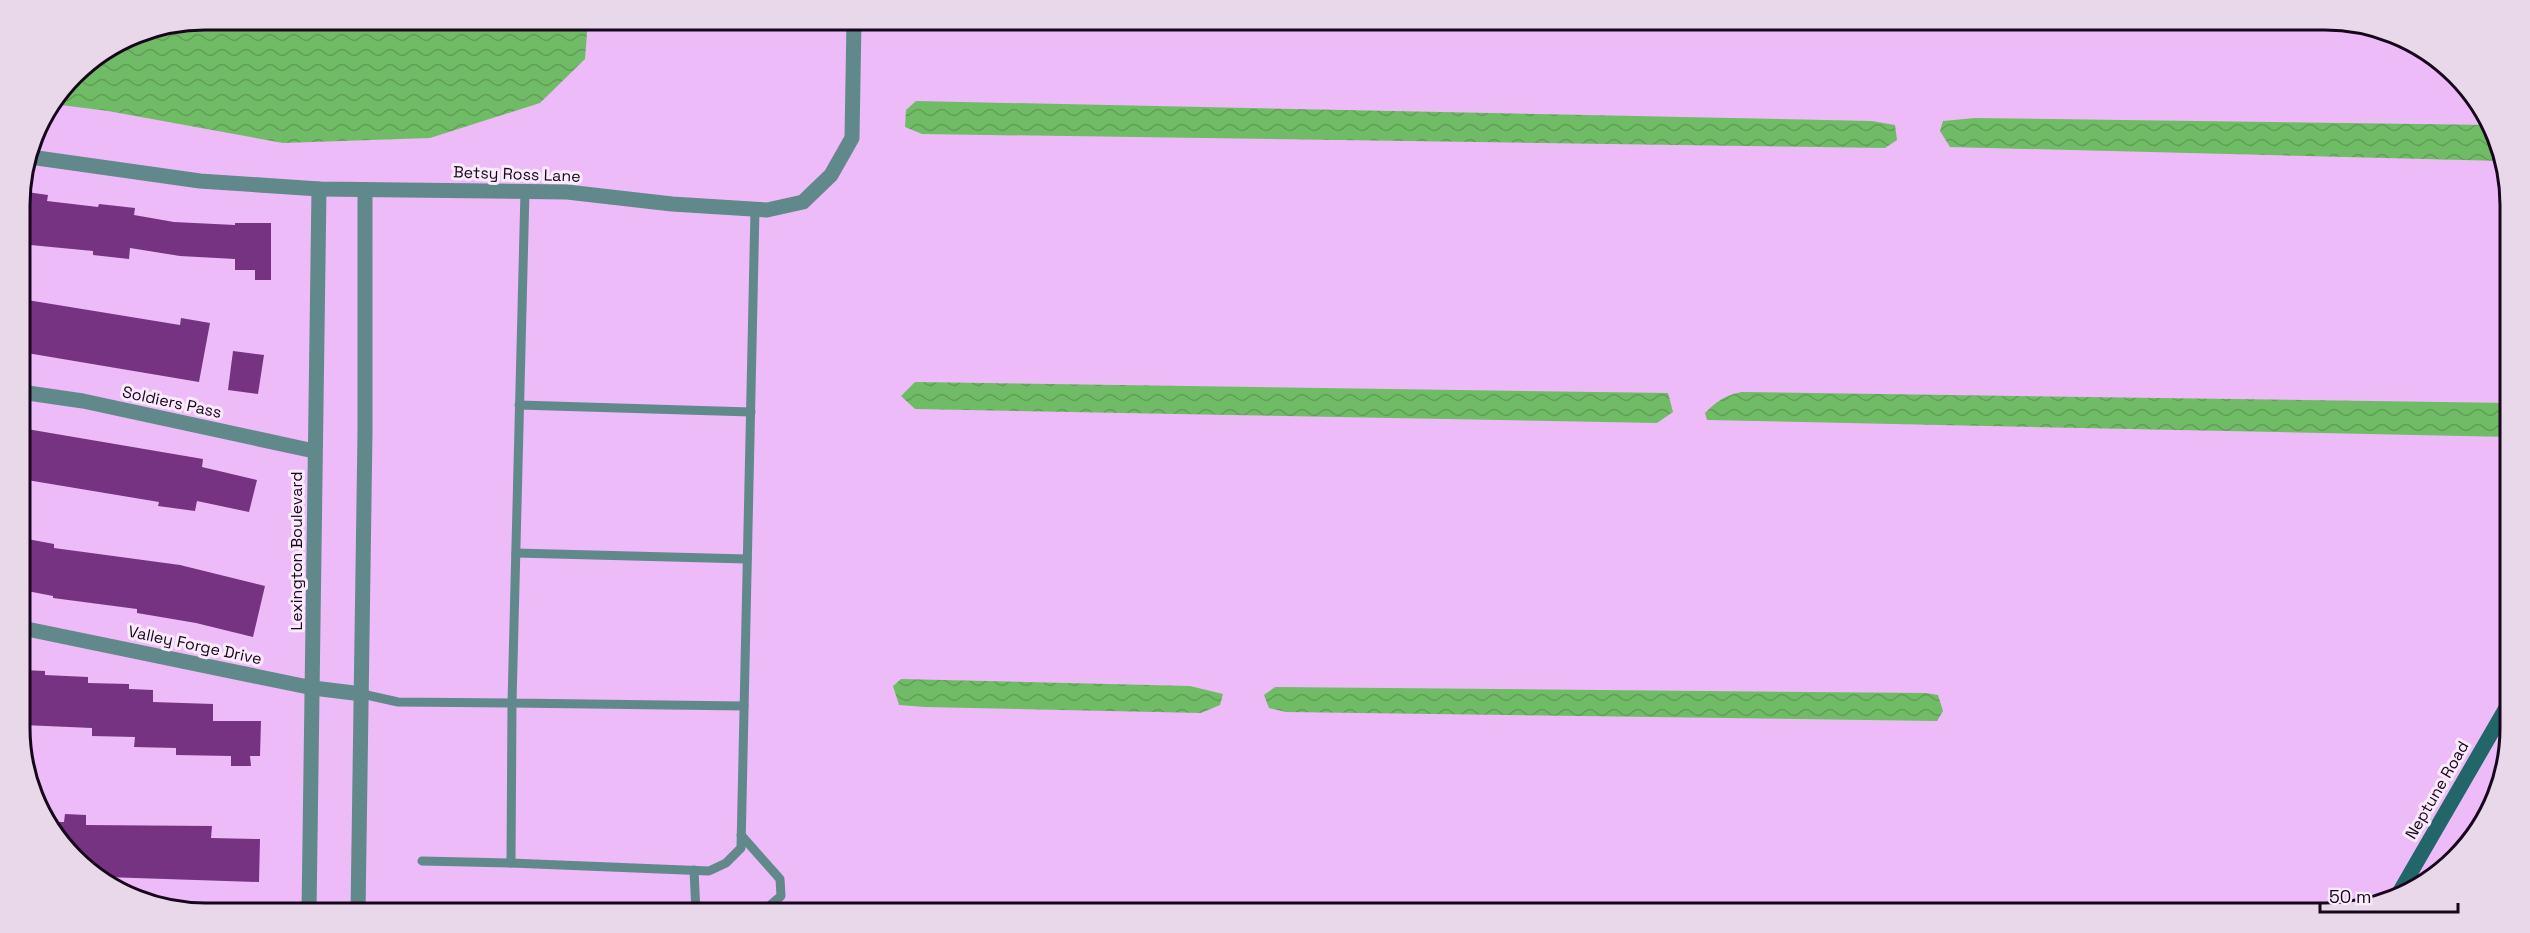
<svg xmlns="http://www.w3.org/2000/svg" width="2530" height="933" viewBox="0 0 2530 933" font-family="'Space Grotesk',sans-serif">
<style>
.water{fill:url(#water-waves)}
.building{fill:#763382}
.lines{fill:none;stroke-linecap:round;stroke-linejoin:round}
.path{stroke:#8d6a95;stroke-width:3;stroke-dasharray:1.5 4.5;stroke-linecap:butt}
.service{stroke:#61898b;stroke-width:9}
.minor{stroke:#61898b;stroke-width:15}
.secondary{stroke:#23666a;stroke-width:15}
.labels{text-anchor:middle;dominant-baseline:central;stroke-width:6;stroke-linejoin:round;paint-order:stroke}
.street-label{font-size:16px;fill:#18071c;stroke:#faeafc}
.rim{fill:none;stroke:#18071c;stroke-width:3}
</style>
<defs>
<pattern id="water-waves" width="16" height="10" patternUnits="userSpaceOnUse" patternTransform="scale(1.5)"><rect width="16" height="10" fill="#70bb65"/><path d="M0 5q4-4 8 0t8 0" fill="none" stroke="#609f57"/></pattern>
</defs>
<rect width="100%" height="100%" fill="#edbbf7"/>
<!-- water -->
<g class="water">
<path d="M205,20H588L585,59L540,103L430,138L283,143L108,111L53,104L82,66L134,33Z"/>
<path d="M916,101L1872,121L1895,125L1897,140L1885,148L922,134L905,127L906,110Z"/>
<path d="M1975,118L2492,125L2503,161L1950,147L1940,131L1943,121Z"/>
<path d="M915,382L1668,393L1673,412L1657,423L915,409L901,396Z"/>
<path d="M1742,392L2510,403V437L1707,420L1705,413C1716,402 1725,395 1742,392Z"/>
<path d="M901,679L1190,686L1223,694L1220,705L1201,713L925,707L899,705L893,686Z"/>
<path d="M1275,687L1926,693L1938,695L1943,711L1937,721L1286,712L1269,708L1264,695Z"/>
</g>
<!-- building -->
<g class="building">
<path d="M20,191L48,195L47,201L98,207L99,204L135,208L134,215L174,222L235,225V223H271V280H255V270H235V259L180,256L130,248L129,259L93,255V251L20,244Z"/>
<path d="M21,299L180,325L181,318L210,323L199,382L21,352Z"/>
<path d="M233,351L264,355L258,394L228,390Z"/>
<path d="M21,428L203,459L202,467L257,480L249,512L197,501L195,511L158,506L159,502L21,479Z"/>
<path d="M22,538L54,544V548L180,565L265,586L253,637L196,623L137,613V609L53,598V596L22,590Z"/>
<path d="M22,670L45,671V675L88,677V683L129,684V689L153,690V702L213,704V721H261L260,756H250L251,766H231V756L176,755V748L134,747L135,737L92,736V728L23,725Z"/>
<path d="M65,814L86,815V825L212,826L211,838L260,839L259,882L105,877L66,851L51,822H64Z"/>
</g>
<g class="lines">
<!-- path -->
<path class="path" d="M2467,844L2501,787"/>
<!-- service -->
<g class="service">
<path d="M525,191L512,703L744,706"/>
<path d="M519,405L751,412"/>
<path d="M516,553L747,559"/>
<path d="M362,694L398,702L512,703L511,863L709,871L726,863L741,848L755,209"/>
<path d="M741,835L780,879L781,896L761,913"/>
<path d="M422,861L511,863"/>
<path d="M694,870L696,913"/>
</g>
<!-- minor -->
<g class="minor">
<path d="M30,157L200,181L319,189L567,192L672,204L767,210L803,202L831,175L852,138L854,20"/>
<path d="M21,392L83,401L314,451"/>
<path d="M22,628L313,688L362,694"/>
<path d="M309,913L319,189"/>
<path d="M358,913L365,432V190"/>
</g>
<!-- secondary -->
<path class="secondary" d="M2396,898L2510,701"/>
</g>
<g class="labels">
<!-- street labels -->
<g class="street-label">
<text transform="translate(517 174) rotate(2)">Betsy Ross Lane</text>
<text transform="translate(172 402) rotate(12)">Soldiers Pass</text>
<text transform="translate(296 551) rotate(-90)">Lexington Boulevard</text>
<text transform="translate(195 645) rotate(12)">Valley Forge Drive</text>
<text transform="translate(2437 790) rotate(-60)">Neptune Road</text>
</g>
</g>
<!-- crop -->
<path d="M0 0H2530V933H0ZM205 30H2325A175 175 0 0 1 2500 205V728A175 175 0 0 1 2325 903H205A175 175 0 0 1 30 728V205A175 175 0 0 1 205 30Z" fill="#e8d8ea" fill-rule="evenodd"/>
<path class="rim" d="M205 30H2325A175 175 0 0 1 2500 205V728A175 175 0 0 1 2325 903H205A175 175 0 0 1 30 728V205A175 175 0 0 1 205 30Z"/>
<!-- scale -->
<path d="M2320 903v9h138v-9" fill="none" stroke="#18071c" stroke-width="3"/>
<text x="2329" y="903" font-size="18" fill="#18071c" stroke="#faeafc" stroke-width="4.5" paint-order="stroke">50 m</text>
</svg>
